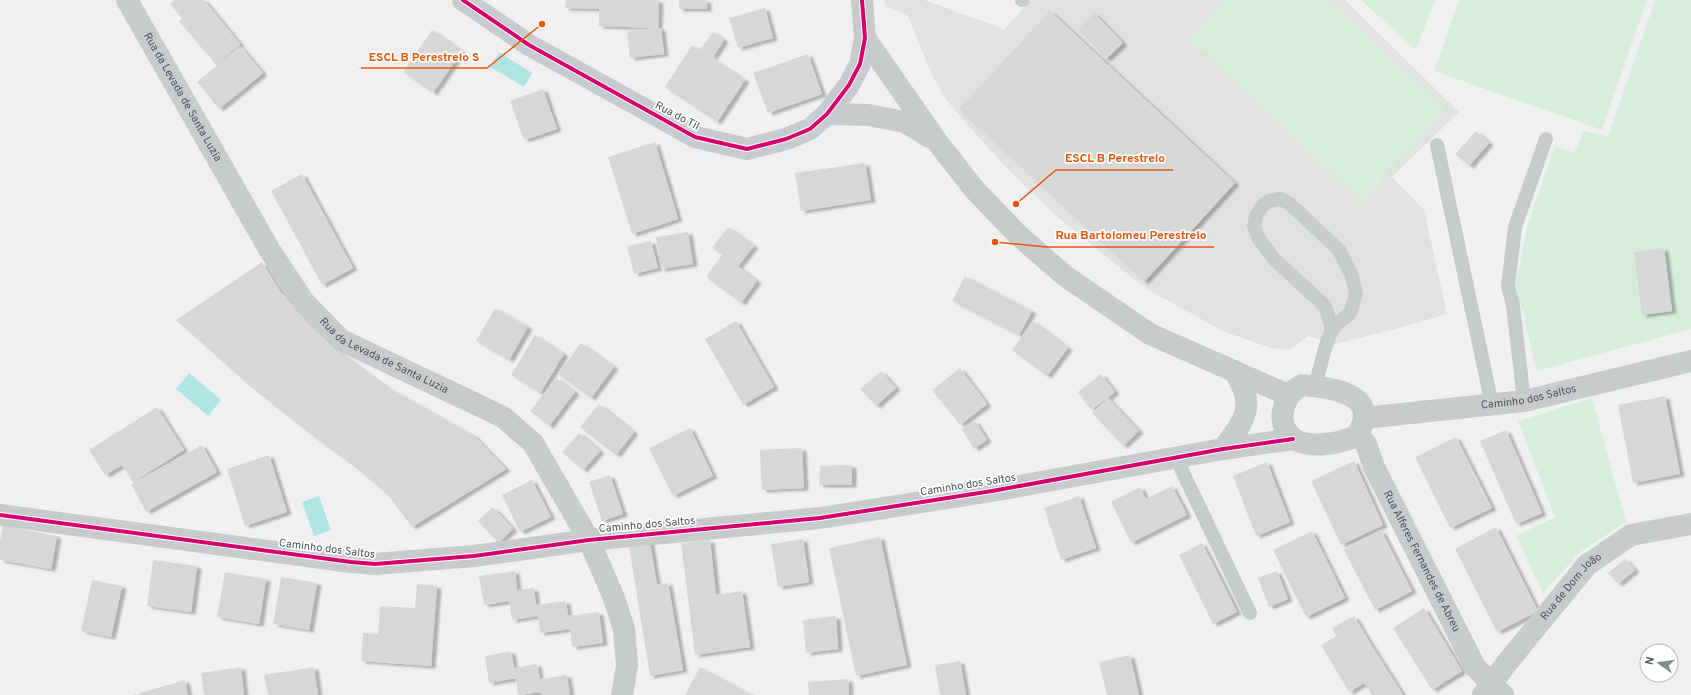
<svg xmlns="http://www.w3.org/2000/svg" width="1691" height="695" viewBox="0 0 1691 695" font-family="Overpass,sans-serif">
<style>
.education{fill:#e2e1e1}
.green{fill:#d7eddb}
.water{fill:#b0e5e6}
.building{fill:#d6d8d8;filter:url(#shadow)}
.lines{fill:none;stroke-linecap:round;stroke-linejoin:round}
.service{stroke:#c8cbcb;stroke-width:14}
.minor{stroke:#c8cbcb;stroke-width:22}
.secondary{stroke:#c8cbcd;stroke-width:22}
.cycleway-casing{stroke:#fff;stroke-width:6}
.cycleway{stroke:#d6006c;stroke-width:4}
.labels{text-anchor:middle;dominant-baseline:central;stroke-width:3.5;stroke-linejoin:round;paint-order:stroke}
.street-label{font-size:11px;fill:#49555a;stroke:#fff}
.leader{fill:none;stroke:#e8590c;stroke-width:1.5}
.callout-dot{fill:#e8590c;stroke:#fff;stroke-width:1.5}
.callout-label{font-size:12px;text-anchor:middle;font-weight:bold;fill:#e8590c;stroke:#fff;stroke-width:3.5;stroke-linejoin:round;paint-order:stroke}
</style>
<defs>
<filter id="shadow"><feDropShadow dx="4.5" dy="2.5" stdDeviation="1" flood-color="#0004"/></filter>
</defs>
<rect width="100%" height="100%" fill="#f0f0f0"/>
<!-- education -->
<path class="education" d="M884,0H924L1004,29L1032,0H1345L1459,112L1392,177L1424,210L1447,314L1403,327L1335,344L1308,336L1290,350L1271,348L1225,332L1145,288L1055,215L1000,161L947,101L932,75L908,16L886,6Z"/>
<!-- green -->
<g class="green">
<path d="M1226,0H1328L1445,110L1362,200L1190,39Z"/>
<path d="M1361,0H1435L1416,50Z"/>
<path d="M1459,0H1647L1602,130L1434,71Z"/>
<path d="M1655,0H1691V329L1537,371L1516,285L1526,230L1555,146L1574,153L1584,131L1608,137Z"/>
<path d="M1592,398L1626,522L1579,553L1543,593L1516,536L1555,517L1518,421Z"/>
</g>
<!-- water -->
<g class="water">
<path d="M499,52L532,73L524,87L490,67Z"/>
<path d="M189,373L221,400L208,416L176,389Z"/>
<path d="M319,496L331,530L314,536L302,502Z"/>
</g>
<!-- building -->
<g class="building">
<path d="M175,0H204L240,44L216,65L179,21L182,18L170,4Z"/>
<path d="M566,0H659L658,28H661L664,54L630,58L627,31L657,28L599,26V9L565,8Z"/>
<rect x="679" y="0" width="28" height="9"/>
<path d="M765,8L773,38L738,48L729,18Z"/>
<path d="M1050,11L1235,183L1144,282L959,109Z"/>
<path d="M1094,13L1123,43L1106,59L1078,29Z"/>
<path d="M432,30L462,51L433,93L403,72Z"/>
<path d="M713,32L724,40L713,57L701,49Z"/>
<path d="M692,45L745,80L717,122L665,87Z"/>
<path d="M240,46L263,73L219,109L197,82Z"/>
<path d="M808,54L822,94L768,113L753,73Z"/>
<path d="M543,89L557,129L524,140L510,101Z"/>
<path d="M1476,131L1489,143L1469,166L1455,154Z"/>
<path d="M655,142L678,219L632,234L608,157Z"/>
<path d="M865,163L871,200L801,211L795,173Z"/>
<path d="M302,174L353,268L322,285L271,191Z"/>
<path d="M728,227L754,246L738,266L757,281L741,303L706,277L722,255L712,248Z"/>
<path d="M688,232L693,264L661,269L656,237Z"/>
<path d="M651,241L658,268L634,274L627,246Z"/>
<path d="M1664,248L1672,311L1642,315L1634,252Z"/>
<path d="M262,262L280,291L312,328L343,355L385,386L474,436L506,469L412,527L387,494L350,463L318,440L251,387L176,320Z"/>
<path d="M965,276L1032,311L1019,335L952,301Z"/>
<path d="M495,308L528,327L509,360L476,341Z"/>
<path d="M736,321L774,387L743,405L705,339Z"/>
<path d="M1033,321L1068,348L1047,376L1012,350Z"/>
<path d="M535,335L564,354L540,393L511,375Z"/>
<path d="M581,343L614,367L591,398L558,374Z"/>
<path d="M960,368L987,404L960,425L932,390Z"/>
<path d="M881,371L896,388L876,406L860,389Z"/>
<path d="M1101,374L1115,392L1091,410L1078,392Z"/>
<path d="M556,378L575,392L549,426L530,411Z"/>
<path d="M1665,396L1680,474L1633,483L1618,405Z"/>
<path d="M1108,398L1139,431L1123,446L1092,413Z"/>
<path d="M599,404L634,432L616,455L580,427Z"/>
<path d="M157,407L184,450L133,482L122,465L105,475L89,450Z"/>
<path d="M975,421L987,440L974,449L962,429Z"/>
<path d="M690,428L713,476L673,496L649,448Z"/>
<path d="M1506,430L1542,513L1516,524L1480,441Z"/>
<path d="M579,433L600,451L583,470L562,452Z"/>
<path d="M1456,437L1492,508L1450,528L1415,457Z"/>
<path d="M202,445L217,472L146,512L131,484Z"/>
<path d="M802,448L804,488L762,490L760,450Z"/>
<path d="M269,455L287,512L245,526L227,469Z"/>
<path d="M1354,461L1383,525L1341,545L1311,481Z"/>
<path d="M1267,462L1290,522L1256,536L1233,476Z"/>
<path d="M852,465V485H819L820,466Z"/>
<path d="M610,475L623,514L602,521L589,482Z"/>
<path d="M532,480L551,517L520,532L502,495Z"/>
<path d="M1172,486L1187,515L1131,543L1111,502L1140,487L1146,499Z"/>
<path d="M1079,496L1096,548L1061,560L1044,508Z"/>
<path d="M493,507L513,529L498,543L478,521Z"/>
<path d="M3,526L57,536L51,569L0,560V541Z"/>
<path d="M1496,527L1538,611L1497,632L1455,549Z"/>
<path d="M1381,530L1412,591L1375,610L1344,550Z"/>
<path d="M1312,531L1345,598L1306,617L1273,550Z"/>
<path d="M649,537L657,585L668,583L683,670L650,676L628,540Z"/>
<path d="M880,537L907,665L856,676L829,548Z"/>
<path d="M803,539L809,582L778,587L771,544Z"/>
<path d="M710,540L716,595L742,591L750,647L695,655L681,543Z"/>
<path d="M1202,543L1237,612L1213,624L1179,555Z"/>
<path d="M1625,559L1635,570L1618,584L1608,573Z"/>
<path d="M153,560L197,566L191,612L147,606Z"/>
<path d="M515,571L517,590L534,588L536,605L566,601L568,616L599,612L603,643L572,647L570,629L540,633L538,616L512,620L509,601L484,605L479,576Z"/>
<path d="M1277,571L1288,599L1269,607L1258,578Z"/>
<path d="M225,572L266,579L259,624L217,617Z"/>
<path d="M281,577L317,583L309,630L273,624Z"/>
<path d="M92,580L122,586L111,637L81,631Z"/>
<path d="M417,584L437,586L431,666L361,661L363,633L378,634L380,606L415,608Z"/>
<path d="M1424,608L1462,671L1432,690L1393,628Z"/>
<path d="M836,616L838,649L806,653L803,620Z"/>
<path d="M1354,616L1370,643L1403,695H1372L1364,683L1349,692L1321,645L1336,636L1332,628Z"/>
<path d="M511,651L514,668L537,664L540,679L567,675L570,695H542L541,692L518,695L516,678L489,683L485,656Z"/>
<path d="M1130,655L1139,695H1107L1099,662Z"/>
<path d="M960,661L966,695H940L935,665Z"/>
<path d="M241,667L244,695H204L201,673Z"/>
<path d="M314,667L318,695H268L264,675Z"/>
<path d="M700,667L752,695H685Z"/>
<path d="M848,679L849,695H809L808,682Z"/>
<path d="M185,680L188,695H133Z"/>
</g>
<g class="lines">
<!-- service -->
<g class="service">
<path d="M1022,0H1023"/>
<path d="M1437,145L1492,405"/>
<path d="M1315,386L1326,345L1332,329L1350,313L1356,294L1352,276L1339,250L1289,203L1280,199L1269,201L1262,206L1256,216L1254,226L1259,239L1275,260L1325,306L1332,329"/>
<path d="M1524,401L1513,305L1508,286L1515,227L1546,139"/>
<path d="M1176,458L1250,613"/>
</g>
<!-- minor -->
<g class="minor">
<path id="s1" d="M127,0L269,249L304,302L341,340L503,417L533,443L589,540L614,598L624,629L627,665L622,695"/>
<path d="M865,38L938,143L974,189L1017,234L1065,276L1150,334L1288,395"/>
<path d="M827,114L868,115L905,122L929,137"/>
<path d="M1302,385C1321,387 1366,390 1364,417C1364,423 1360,429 1358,435C1343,443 1308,450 1293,438C1274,424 1283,394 1302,385Z"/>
<path id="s2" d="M1364,418L1524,401L1691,361"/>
<path id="s3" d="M1358,435L1366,444L1374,467L1475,667L1503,695"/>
<path d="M1223,449C1245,420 1257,405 1234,371"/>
<path d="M0,515L351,562L375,564L474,556L589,540L820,518L992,491L1223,449L1293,439"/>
<path id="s4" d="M1483,695L1506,664L1587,565L1631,535L1691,524"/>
</g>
<!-- secondary -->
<path class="secondary" d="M463,0L529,45L695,137L747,149L786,139L810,129L827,114L849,85L860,64L865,38L862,0"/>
<defs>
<g id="cycleway">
<path d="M463,0L529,45L695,137L747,149L786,139L810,129L827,114L849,85L860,64L865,38L862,0"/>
<path d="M0,515L351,562L375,564L474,556L589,540L820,518L992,491L1223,449L1293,439"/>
</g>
</defs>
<!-- cycleway casing -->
<use href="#cycleway" class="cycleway-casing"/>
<!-- cycleway -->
<use href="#cycleway" class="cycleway"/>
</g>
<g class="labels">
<!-- street labels -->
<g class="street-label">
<text stroke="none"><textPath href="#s1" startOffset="112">Rua da Levada de Santa Luzia</textPath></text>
<text transform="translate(677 116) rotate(28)">Rua do Til</text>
<text stroke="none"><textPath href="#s1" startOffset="448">Rua da Levada de Santa Luzia</textPath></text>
<text stroke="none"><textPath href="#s2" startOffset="166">Caminho dos Saltos</textPath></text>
<text transform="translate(968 485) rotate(-9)">Caminho dos Saltos</text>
<text transform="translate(647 525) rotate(-5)">Caminho dos Saltos</text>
<text transform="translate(327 549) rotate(7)">Caminho dos Saltos</text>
<text stroke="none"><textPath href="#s3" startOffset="142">Rua Alferes Fernandes de Abreu</textPath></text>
<text stroke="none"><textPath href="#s4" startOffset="140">Rua de Dom João</textPath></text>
</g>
</g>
<!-- callouts -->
<path class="leader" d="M542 24L487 68H361M1016 204L1056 170H1173M995 242L1047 247H1214"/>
<g class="callout-dot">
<circle cx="542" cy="24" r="4"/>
<circle cx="1016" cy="204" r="4"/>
<circle cx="995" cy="242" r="4"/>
</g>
<g class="callout-label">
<text x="424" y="61">ESCL B Perestrelo S</text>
<text x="1115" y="162">ESCL B Perestrelo</text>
<text x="1131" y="239">Rua Bartolomeu Perestrelo</text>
</g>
<!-- north arrow -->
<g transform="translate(1659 663) rotate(284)"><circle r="19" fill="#ffffff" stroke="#b6bbbd"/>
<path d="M0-3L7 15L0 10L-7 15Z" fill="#838b8e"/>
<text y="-6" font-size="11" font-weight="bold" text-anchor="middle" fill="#49555a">N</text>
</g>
</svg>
